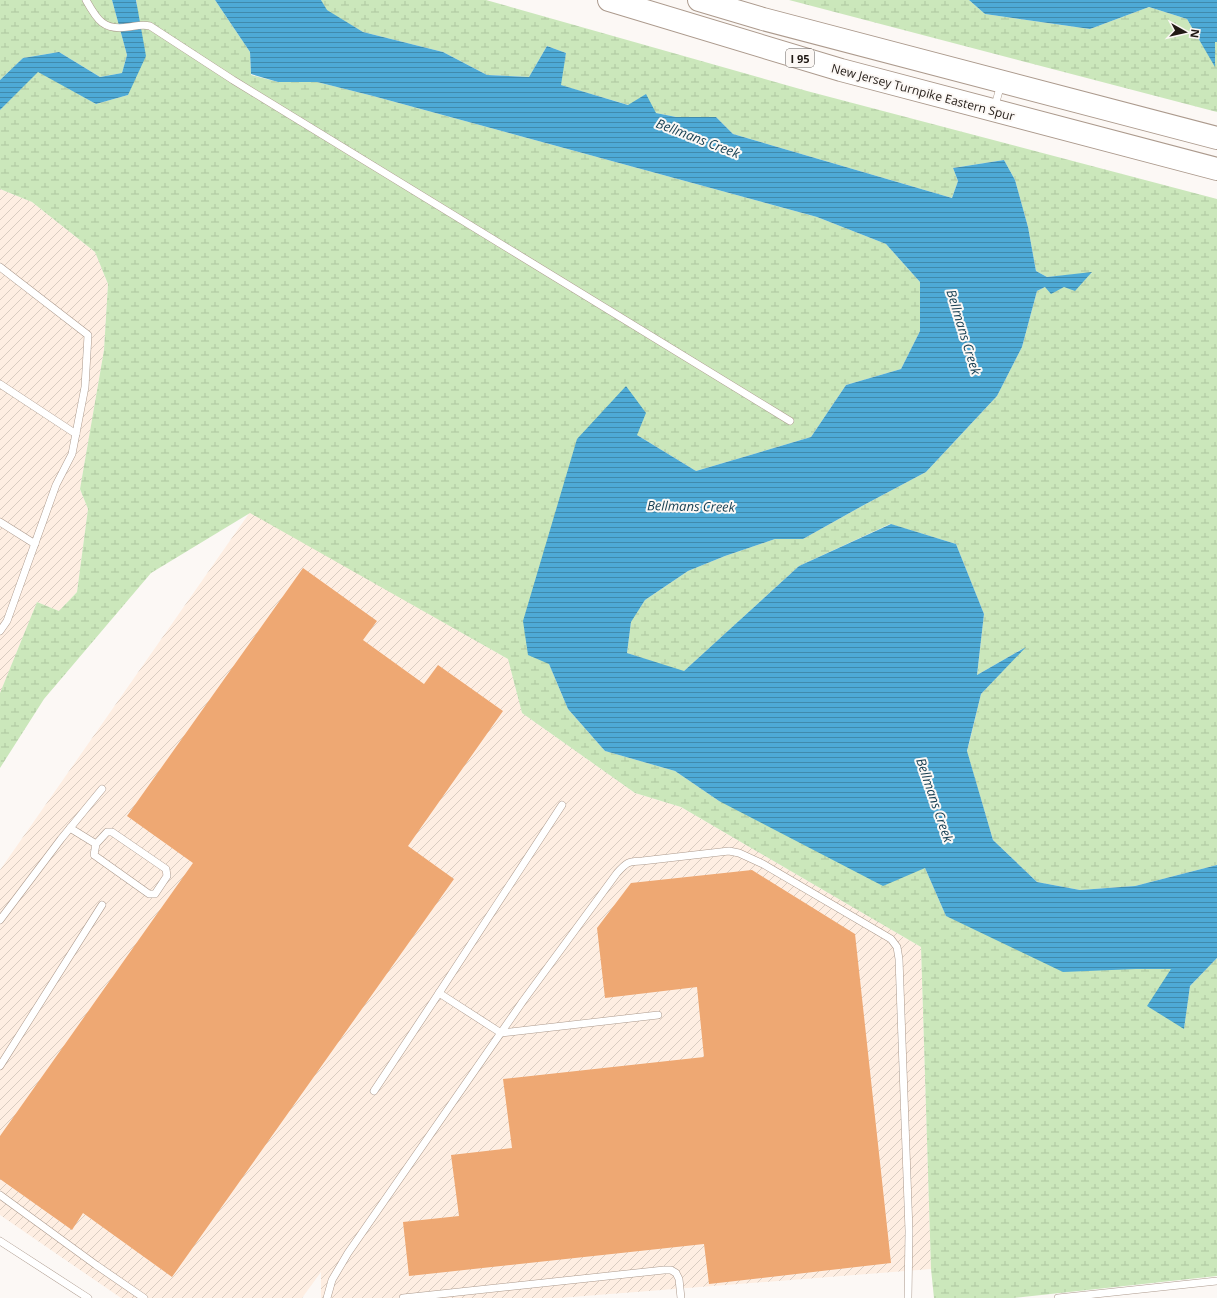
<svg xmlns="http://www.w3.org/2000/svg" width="1217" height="1298" viewBox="0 0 1217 1298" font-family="'Open Sans',sans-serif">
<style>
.industrial{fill:url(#industrial-furrows)}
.wetland{fill:url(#wetland-marsh)}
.water{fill:url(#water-rules)}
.building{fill:#eea873}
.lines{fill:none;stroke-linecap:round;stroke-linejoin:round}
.lane-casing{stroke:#ac9a8d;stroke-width:8}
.highway-casing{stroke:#ac9a8d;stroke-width:24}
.lane{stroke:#fff;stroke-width:7}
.highway{stroke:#fff;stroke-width:22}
.labels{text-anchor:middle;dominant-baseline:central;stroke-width:4;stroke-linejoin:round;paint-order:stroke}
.shield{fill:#fcf8f5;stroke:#635d58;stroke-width:1}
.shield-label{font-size:11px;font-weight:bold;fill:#211a15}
.street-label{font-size:12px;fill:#211a15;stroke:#fcf8f5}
.water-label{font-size:13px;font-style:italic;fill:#184053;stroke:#fcf8f5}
</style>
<defs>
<pattern id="industrial-furrows" width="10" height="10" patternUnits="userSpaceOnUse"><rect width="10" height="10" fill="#feeee2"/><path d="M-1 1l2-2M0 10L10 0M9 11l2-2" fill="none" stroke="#d9ccc1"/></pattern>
<pattern id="wetland-marsh" width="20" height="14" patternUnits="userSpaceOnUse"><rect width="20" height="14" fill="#cbe7bb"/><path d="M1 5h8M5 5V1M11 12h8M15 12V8" fill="none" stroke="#aec6a0"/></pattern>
<pattern id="water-rules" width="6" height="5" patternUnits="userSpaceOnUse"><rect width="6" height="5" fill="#4eaad6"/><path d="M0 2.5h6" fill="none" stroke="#408aac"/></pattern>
</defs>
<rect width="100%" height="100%" fill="#fcf8f5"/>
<!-- industrial -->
<g class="industrial">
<path d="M0,189L32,202L95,252L108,284L104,350L80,489L88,509L77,592L59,611L37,602L0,693Z"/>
<path d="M250,512L508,659L522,713L635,793L681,807L921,947L931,1269L559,1298H321V1272L302,1298H121L0,1215V870Z"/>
</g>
<!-- wetland -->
<g class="wetland">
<path d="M0,0H112L127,55L122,73L100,77L59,52L23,58L0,80Z"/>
<path d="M136,0H215L250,52L251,75L278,82H317L373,96L817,217L886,244L920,282V331L901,369L846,385L811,437L696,471L637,435L626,386L549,664L568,709L605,751L675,771L719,801L925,868L946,916L1136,969H1171L1184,1028L1190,986L1217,958V1276L1014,1298H934L931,1269L921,947L681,807L635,793L522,713L508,659L250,513L151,573L44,699L0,768V693L37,602L59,611L77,592L88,509L80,489L104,350L108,284L95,252L32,202L0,189V110L38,71L96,104L128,95L137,3Z"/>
<path d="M321,0H486L807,91L1217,199V865L1135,886L1080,890L1037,882L993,840L967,752L981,694L1024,648L977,675L984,614L956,544L890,524L799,566L683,672L627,653L631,621L645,600L688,571L725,556L775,539H803L862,506L926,472L997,396L1022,347L1037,291L1045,287H1064L1092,273L1047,277L1036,271L1028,227L1015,180L1004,160L953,168L958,181L952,198L733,134L716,117H676L656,113L560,85L566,53L547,46L529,77L487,75L443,52L363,32L326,10Z"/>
<path d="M789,0H969L985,14L1090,29L1149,7L1187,19L1215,66V42H1217V112Z"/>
</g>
<!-- water -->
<g class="water">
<path d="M112,0H136L146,56L128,95L96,104L38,72L0,110V80L23,58L59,52L100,77L122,73L127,55Z"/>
<path d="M215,0H321L327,10L363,32L443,52L487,75L529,77L547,46L566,53L561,85L628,105L646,94L656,113L676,117H716L733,134L952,198L958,181L953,168L1004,160L1015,180L1028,227L1036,271L1047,277L1092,272L1075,291L1064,287L1051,294L1045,287L1037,291L1022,347L997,396L926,472L862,506L803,539H775L725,556L688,571L645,600L631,622L627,653L684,671L799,566L891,524L956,544L984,614L977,675L1026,647L981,694L967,751L993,840L1037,882L1080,890L1135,886L1217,865V958L1190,986L1184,1029L1147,1006L1171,969H1136L1063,972L946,916L925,868L883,886L719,801L675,771L605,751L568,709L549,664L528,655L523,621L577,439L626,386L646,413L637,435L696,471L811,437L846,385L901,369L920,331V282L886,244L817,217L373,96L317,82H278L251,74L250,52Z"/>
<path d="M969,0H1217V42H1215V67L1187,19L1149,7L1090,29L985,14Z"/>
</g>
<!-- building -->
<g class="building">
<path d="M303,568L377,621L363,640L424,684L438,665L503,711L408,846L454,879L172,1277L83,1213L72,1230L0,1179V1136L193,863L127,816Z"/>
<path d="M752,870L855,934L891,1263L709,1284L704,1244L409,1276L403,1222L459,1216L451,1155L512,1148L503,1079L704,1057L697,987L605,998L597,928L631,883Z"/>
</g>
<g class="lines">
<defs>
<g id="lane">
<path d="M86,0C97,20 104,31 128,27C136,26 142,24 150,26L233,80L790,421"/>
<path d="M994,109L1001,84"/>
<path d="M0,267L88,335L85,387L72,454L56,485L7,621L0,631"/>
<path d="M0,384L76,434"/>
<path d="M0,522L35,544"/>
<path d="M562,805L439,993L501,1033L658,1015"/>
<path d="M70,828L96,844L94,855L149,894H155L167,876L166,869L112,832H107L96,844"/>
<path d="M0,920L61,839L102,789"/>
<path d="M0,1066L102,905"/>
<path d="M374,1091L439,993"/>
<path d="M0,1195L96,1265L144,1298"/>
<path d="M0,1241L88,1298"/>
<path d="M327,1298L332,1280L348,1253L523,1001L617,873C626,863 628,861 642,861L729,851L739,853L763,864L891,939L897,947L899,959L909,1231L908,1298"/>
<path d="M403,1298L664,1270H671L676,1273L679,1279L681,1298"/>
<path d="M1058,1298L1217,1281"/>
</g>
<g id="highway">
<path d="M609,0L841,70L1217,169"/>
<path d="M699,0L763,19L1217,138"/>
</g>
</defs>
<!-- lane casing -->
<use href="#lane" class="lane-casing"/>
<!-- highway casing -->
<use href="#highway" class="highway-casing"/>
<!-- lane -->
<use href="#lane" class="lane"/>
<!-- highway -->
<use href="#highway" class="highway"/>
</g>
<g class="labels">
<!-- shield labels -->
<rect class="shield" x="786" y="49" width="28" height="18" rx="3"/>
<g class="shield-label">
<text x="800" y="58">I 95</text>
</g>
<!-- street labels -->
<g class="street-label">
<text transform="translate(923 92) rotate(15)">New Jersey Turnpike Eastern Spur</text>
</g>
<!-- water labels -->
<g class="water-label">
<text transform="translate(698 138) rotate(21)">Bellmans Creek</text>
<text transform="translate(964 332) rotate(73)">Bellmans Creek</text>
<text transform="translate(691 506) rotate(1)">Bellmans Creek</text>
<text transform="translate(935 800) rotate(71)">Bellmans Creek</text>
</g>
</g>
<!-- north arrow -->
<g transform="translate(1185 32) rotate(98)" stroke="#fcf8f5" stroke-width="3" paint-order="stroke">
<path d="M0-3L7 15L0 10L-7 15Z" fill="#211a15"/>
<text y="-6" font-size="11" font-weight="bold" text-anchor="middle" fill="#211a15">N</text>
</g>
</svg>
